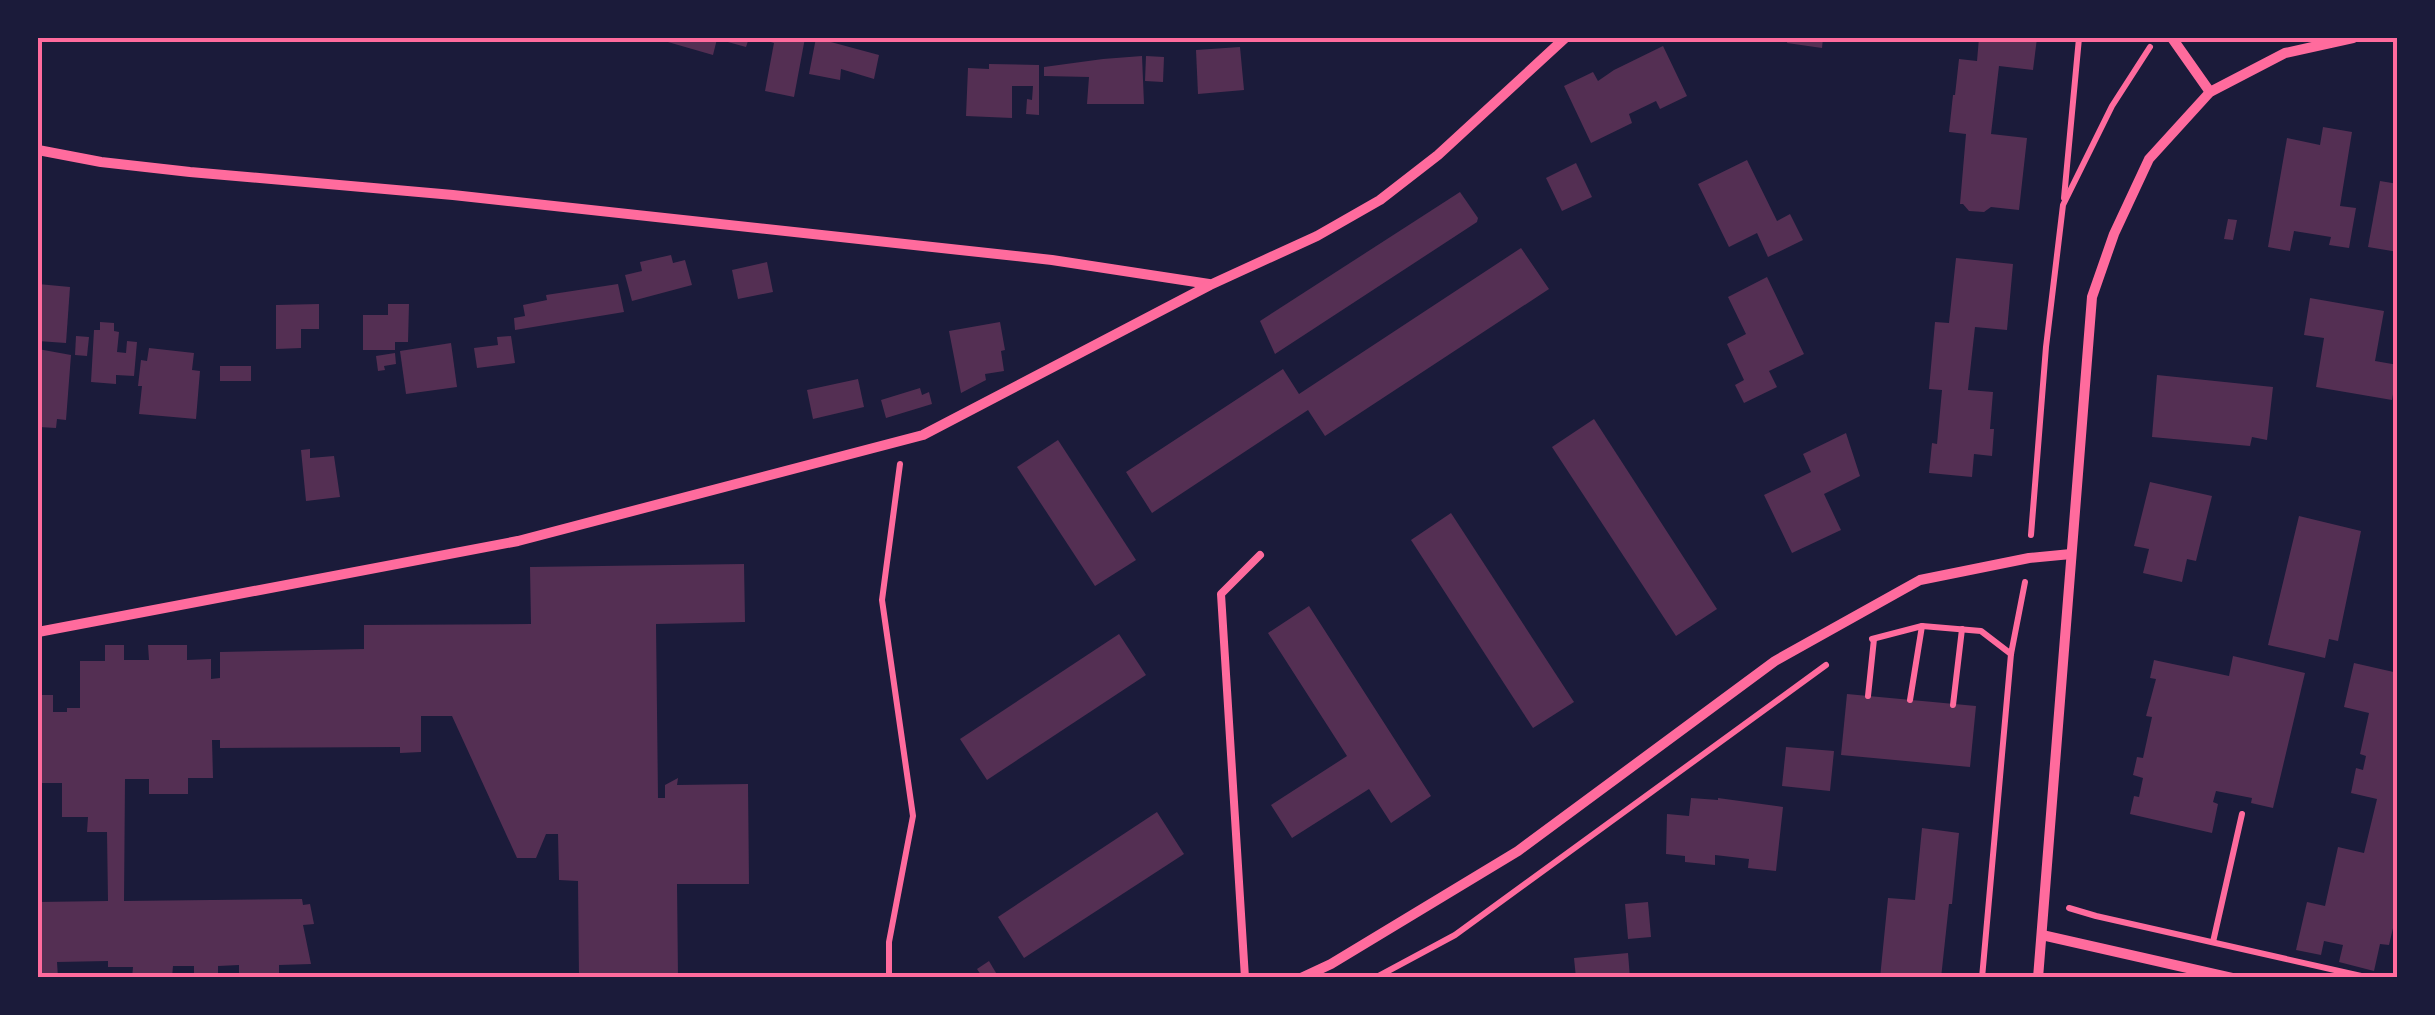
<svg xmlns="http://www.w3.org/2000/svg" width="2435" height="1015" viewBox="0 0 2435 1015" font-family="'Fira Sans Condensed',sans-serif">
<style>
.building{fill:#542f53}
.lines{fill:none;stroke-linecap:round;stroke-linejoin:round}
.path{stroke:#ff6b9d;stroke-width:6}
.service{stroke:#ff6b9d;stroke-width:8}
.minor{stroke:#ff6b9d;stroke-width:10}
.neatline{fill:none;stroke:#ff6b9d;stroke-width:4}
</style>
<rect width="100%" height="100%" fill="#1b1b3a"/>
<!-- building -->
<g class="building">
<path d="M654,38H749L746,47L717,39L713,55Z"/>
<path d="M757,38H805L794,97L765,91L774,43Z"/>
<path d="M816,38L879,55L874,79L841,69L840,80L809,74Z"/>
<path d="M1788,38H1823L1822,48L1787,43Z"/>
<path d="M1979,38H2037L2033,70L1999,66L1991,134L2027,138L2019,210L1991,207L1984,212L1969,211L1963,204H1960L1966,134L1949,132L1953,95H1955L1959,59L1977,61Z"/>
<path d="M1663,46L1687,96L1660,109L1656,101L1629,114L1632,123L1591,143L1564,86L1593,72L1598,81L1614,70Z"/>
<path d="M1240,47L1244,90L1198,94L1196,50Z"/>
<path d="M1142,56L1144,104H1087L1089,77L1044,76V67L1103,59Z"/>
<path d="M1146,56L1164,57L1163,82L1145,81Z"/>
<path d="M989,64L1039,65V115L1026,114L1027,99L1032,100L1033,86H1012V118L966,116L968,68L989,69Z"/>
<path d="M2323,127L2352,132L2340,206L2356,208L2349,248L2329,245L2331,237L2294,231L2290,251L2268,247L2287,138L2320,145Z"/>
<path d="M1747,160L1777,221L1790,214L1803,240L1768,257L1757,233L1729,247L1698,184Z"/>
<path d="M1576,163L1592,197L1562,211L1546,178Z"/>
<path d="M2380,181L2398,184V252L2368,247Z"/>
<path d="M1460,192L1478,218L1477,222L1275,354L1260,321Z"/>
<path d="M2228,219L2237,220L2233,240L2224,239Z"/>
<path d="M1521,248L1549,289L1325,436L1308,410L1152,513L1126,472L1283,369L1299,394Z"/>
<path d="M671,255L673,263L685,260L692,285L632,301L625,275L642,271L640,262Z"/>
<path d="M1956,258L2013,264L2007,330L1975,327L1968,390L1993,392L1990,429H1994L1992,456L1974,454L1972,477L1929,473L1932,443L1937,444L1942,390L1929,389L1935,322L1949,323Z"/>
<path d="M767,262L773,292L738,299L732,270Z"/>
<path d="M1767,277L1804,354L1769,371L1777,387L1744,403L1735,385L1744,380L1727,344L1746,334L1728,297Z"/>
<path d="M38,284L70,287L66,343L38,341Z"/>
<path d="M618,284L624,312L515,330L514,318L525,316L523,305L547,300L546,295Z"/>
<path d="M2310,298L2384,311L2375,361L2398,365L2392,400L2316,387L2324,338L2304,335Z"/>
<path d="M319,304V329H301V348L276,349V305Z"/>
<path d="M388,304H409L408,342H395V350H363V315H388Z"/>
<path d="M100,322L114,323V331L119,332L117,352L126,353L127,341L137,342L134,376L116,375V384L91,382L94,330H100Z"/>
<path d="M1000,322L1005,350L1001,351L1004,371L985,374L986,380L961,393L949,331Z"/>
<path d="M76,336L89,337L87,356L75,355Z"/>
<path d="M511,336L515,363L477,368L474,348L498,345L497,337Z"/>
<path d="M451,343L457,387L406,394L400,351Z"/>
<path d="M149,348L194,353L192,370L200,371L196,419L139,414L142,386H138L141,360L147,361Z"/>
<path d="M38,349L71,355L66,420L57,419L56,428L39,427Z"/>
<path d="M395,353L396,364L384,366L385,370L378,371L376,356Z"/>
<rect x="220" y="366" width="31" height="15"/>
<path d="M2157,375L2273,387L2267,440L2252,437L2250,446L2152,437Z"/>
<path d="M858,379L864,407L813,419L807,390Z"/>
<path d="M920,388L922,395L929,392L932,404L886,418L881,400Z"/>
<path d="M1594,419L1717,609L1676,636L1552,447Z"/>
<path d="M1846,433L1860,476L1824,494L1841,530L1792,553L1764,495L1811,472L1803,454Z"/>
<path d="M1058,440L1136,560L1095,586L1017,467Z"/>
<path d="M310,449V458L334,456L340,497L306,501L301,450Z"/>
<path d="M2150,482L2212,496L2196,561L2187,559L2182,582L2143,573L2149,549L2134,546Z"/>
<path d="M1451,513L1574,702L1533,728L1411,540Z"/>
<path d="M2299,516L2361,531L2338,641L2329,639L2325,658L2268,645Z"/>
<path d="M744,564L745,622L656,624L658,798H665V785L678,778L677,785L748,784L749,884H677L678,978H579L578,881L559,880L558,834H546L536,858H517L452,716H421V752L400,753V747L220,748V740H212L213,778H188V794H149V779H125L124,901L302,899L303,905L310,904L314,924L303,925L311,964L279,965V978H239V965L218,966V978H194V966H173L172,978H132L133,967H108V961L57,962L58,978H38V902L108,901L107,832H87L88,817H62V783H38V695H53V712H67V708H80V661H105V645H124V660H149L148,645H187V660L211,659V679L220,678V652L364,649V625L531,624L530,567Z"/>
<path d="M1309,606L1431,796L1391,823L1369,789L1292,838L1271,805L1347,756L1268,633Z"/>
<path d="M1119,634L1146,675L987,780L960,739Z"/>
<path d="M2233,656L2305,673L2273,808L2251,803L2252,798L2216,791L2213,802L2218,804L2212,833L2130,814L2134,796L2139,797L2143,778L2133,775L2137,757L2143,758L2152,717L2146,716L2156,679L2150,678L2154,660L2229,676Z"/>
<path d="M2354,663L2398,673V706L2395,716L2398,717V907L2389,945L2380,944L2374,971L2339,962L2343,945L2324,941L2321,955L2296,950L2307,902L2325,906L2338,847L2364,853L2377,799L2351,793L2356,768L2363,770L2366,756L2360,754L2369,713L2344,707Z"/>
<path d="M1847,694L1976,706L1970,767L1841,755Z"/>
<path d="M1786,747L1834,751L1830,791L1782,786Z"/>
<path d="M1691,798L1718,800V798L1783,807L1776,871L1748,868L1749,859L1715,855V865L1685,862V856L1666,854L1667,814L1689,816Z"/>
<path d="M1157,812L1184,854L1024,958L998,917Z"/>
<path d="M1922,828L1959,833L1952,904H1949L1941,978H1880L1888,898L1915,900Z"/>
<path d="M1648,902L1651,937L1628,939L1625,904Z"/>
<path d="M1628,953L1630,978H1576L1574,958Z"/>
<path d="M989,961L999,978H983L977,969Z"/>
</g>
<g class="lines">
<!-- path -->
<g class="path">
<path d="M2064,198L2079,38"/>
<path d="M2031,535L2046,347L2063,205L2112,106L2150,47"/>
<path d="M1872,639L1922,626L1981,631L2011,654"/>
<path d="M1868,696L1874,639"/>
<path d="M1910,700L1922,626"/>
<path d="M1953,705L1962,629"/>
<path d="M2069,908L2096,916L2370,978"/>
<path d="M2213,942L2242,814"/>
<path d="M889,978V942L913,816L882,600L900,464"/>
<path d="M1375,978L1455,935L1826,665"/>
<path d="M1982,978L2011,654L2025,582"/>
</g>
<!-- service -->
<path class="service" d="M1245,978L1221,594L1260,555"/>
<!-- minor -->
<g class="minor">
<path d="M2172,38L2210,92"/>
<path d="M38,150L101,162L190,172L453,195L1052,260L1209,284"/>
<path d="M38,632L518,541L923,435L1210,285L1317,236L1380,200L1438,155L1565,38"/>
<path d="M2042,935L2232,978"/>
<path d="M1301,978L1331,964L1518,851L1775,661L1920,580L2029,558L2071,554"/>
<path d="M2038,978L2092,297L2114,234L2149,159L2210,92L2285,53L2353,38"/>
</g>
</g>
<!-- border -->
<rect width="2435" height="1015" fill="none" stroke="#1b1b3a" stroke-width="80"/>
<rect x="40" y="40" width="2355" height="935" class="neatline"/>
</svg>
